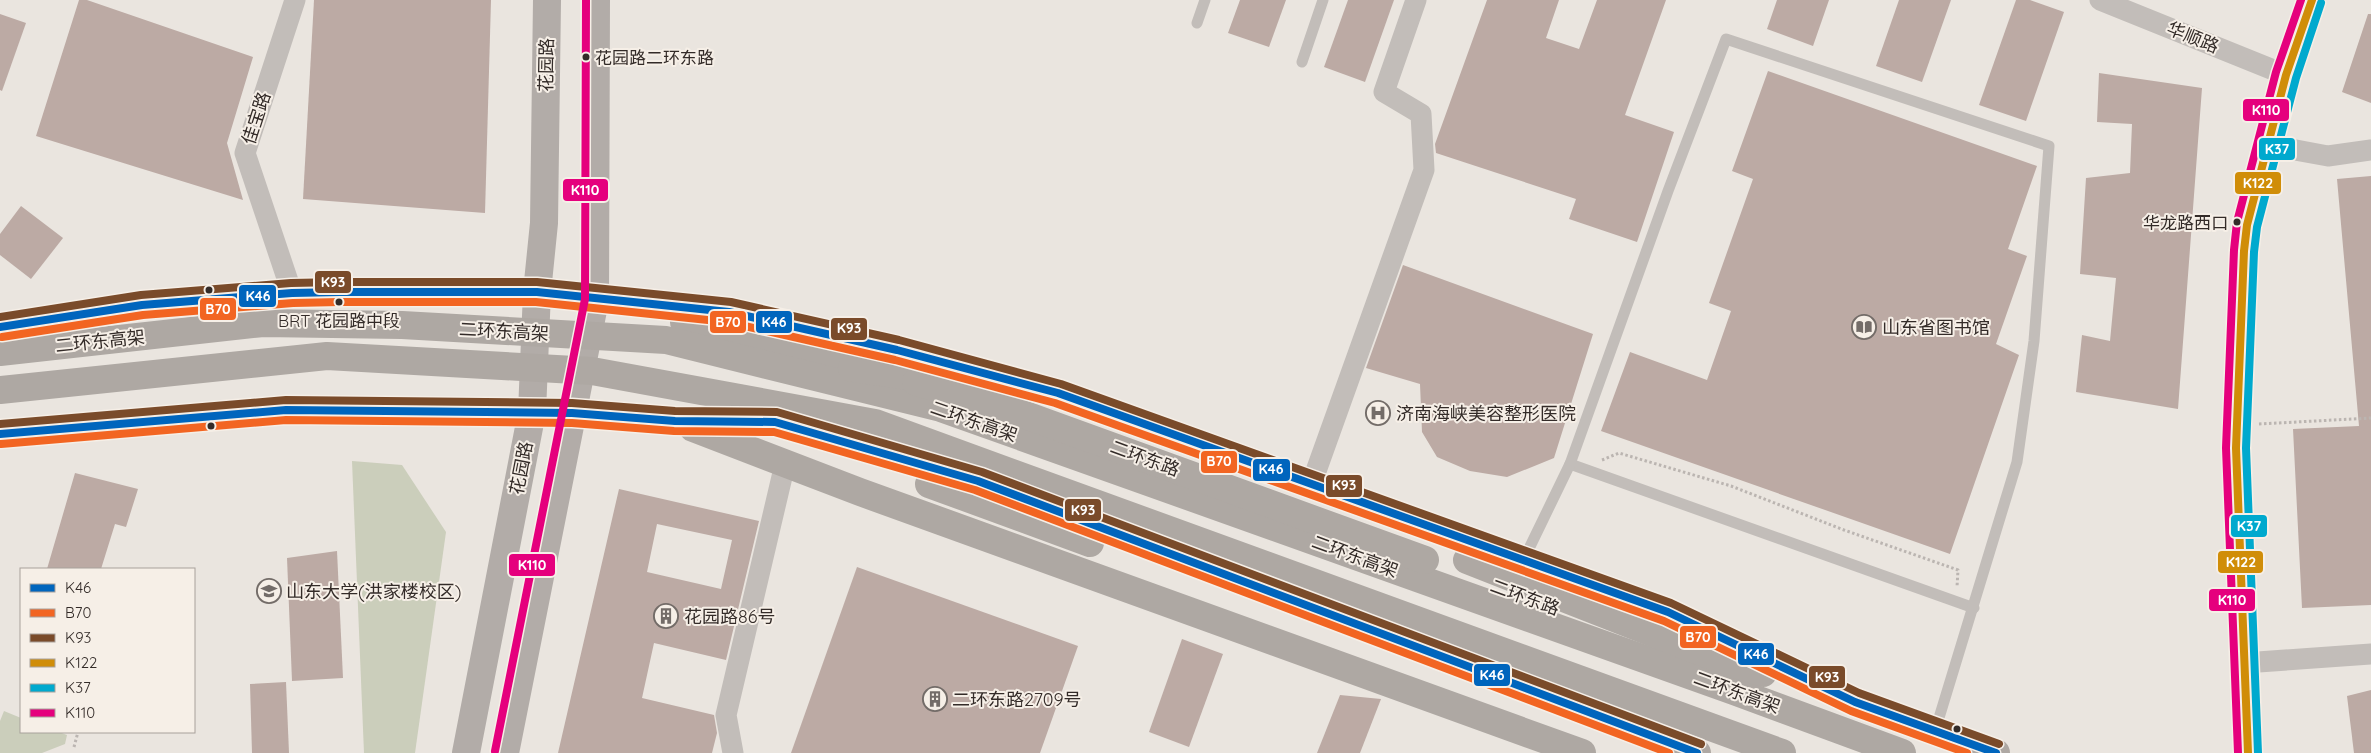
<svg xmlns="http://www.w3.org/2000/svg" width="2371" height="753" viewBox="0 0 2371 753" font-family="Quicksand,'Noto Sans SC',sans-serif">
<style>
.green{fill:#cbcebb}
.building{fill:#bcaaa4;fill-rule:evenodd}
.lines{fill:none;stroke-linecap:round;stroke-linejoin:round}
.path{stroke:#bbb5b1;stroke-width:3;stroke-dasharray:2.5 2.5;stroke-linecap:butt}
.service{stroke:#c2bdb9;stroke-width:11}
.minor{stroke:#c2bdb9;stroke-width:21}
.secondary{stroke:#b3ada9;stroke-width:28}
.primary{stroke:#b2aca8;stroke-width:28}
.trunk{stroke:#aea8a3;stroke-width:28}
.bus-1-casing{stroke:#f6efe7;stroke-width:11}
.bus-2-casing{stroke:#f6efe7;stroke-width:11}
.bus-3-casing{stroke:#f6efe7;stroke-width:11}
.bus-4-casing{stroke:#f6efe7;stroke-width:11}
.bus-5-casing{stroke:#f6efe7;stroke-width:11}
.bus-6-casing{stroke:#f6efe7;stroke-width:11}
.bus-1{stroke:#0065bd;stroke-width:8}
.bus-2{stroke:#f26522;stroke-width:8}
.bus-3{stroke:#7a4b2a;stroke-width:8}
.bus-4{stroke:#d08d08;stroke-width:8}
.bus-5{stroke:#00a9ce;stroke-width:8}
.bus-6{stroke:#e5007d;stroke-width:8}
.bus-dot{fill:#332b28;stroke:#f6efe7;stroke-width:2}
.labels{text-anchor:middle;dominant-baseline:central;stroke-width:4;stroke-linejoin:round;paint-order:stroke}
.bus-label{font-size:17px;fill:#332b28;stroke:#f6efe7;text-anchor:start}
.street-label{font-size:18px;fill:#332b28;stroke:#f6efe7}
.poi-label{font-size:18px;fill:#332b28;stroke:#f6efe7;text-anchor:start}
.line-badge{stroke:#f6efe7;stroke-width:2}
.badge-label{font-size:14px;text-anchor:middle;font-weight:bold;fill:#fff}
</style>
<rect width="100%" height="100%" fill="#eae5df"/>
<!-- green -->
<g class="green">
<path d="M352,461L402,465L446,532L415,753H364Z"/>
<path d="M4,711L21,718V732H59L67,735L65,744L42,753H0V721Z"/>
</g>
<!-- building -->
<g class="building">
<path d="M79,0H87L253,57L227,143L243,200L36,136Z"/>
<path d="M314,0H491L485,213L303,199Z"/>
<path d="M1240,0H1286L1269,47L1228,33Z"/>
<path d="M1348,0H1394L1365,82L1324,67Z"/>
<path d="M1487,0H1559L1546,38L1579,49L1597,0H1666L1625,115L1674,132L1637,242L1569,219L1576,199L1436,153L1435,144Z"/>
<path d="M1777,0H1829L1813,46L1767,29Z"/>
<path d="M1899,0H1951L1922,82L1876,66Z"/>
<path d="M2016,0H2030L2064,12L2026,121L1979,105Z"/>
<path d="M0,14L26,23L2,91L0,90Z"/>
<path d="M2368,14H2371V103L2342,92Z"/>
<path d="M1768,71L2037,166L2008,249L2027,256L1996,344L2019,355L1950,554L1601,431L1630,352L1707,380L1731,311L1709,303L1753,179L1732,171Z"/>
<path d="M2099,73L2202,88L2178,409L2076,392L2082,335L2110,341L2116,278L2080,274L2086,178L2130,173L2132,124L2097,122Z"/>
<path d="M2371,176V605L2302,608L2293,429L2359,426L2337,179Z"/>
<path d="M21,206L63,238L31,279L0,255V234Z"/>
<path d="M1403,265L1593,334L1554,458L1507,477L1470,471L1437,457L1422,432L1420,384L1366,368Z"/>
<path d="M75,473L138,489L126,527L115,524L101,569H47Z"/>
<path d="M619,489L759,521L726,660L654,643L642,698L714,715L717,733L712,753H558ZM657,524L732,540L721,589L647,572Z"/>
<path d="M337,551L343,678L292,681L287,558Z"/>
<path d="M857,567L1078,646L1040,753H791Z"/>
<path d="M1182,639L1223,654L1189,747L1149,732Z"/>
<path d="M286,682L289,753H252L250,684Z"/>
<path d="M2371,690V753H2354L2347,696Z"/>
<path d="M1340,695L1381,699L1360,753H1317Z"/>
</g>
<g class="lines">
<!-- path -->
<g class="path">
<path d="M2259,424L2371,418"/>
<path d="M1602,460L1619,453L1731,486L1844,530L1958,570L1957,587"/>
<path d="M74,747L78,732"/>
</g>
<!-- service -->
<g class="service">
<path d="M1197,23L1205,0"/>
<path d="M1302,62L1323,0"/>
<path d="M1570,464L1974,608"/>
<path d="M1523,561L1570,464L1668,191L1726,39L2049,146L2034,341L2017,462L1935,731"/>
</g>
<!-- minor -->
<g class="minor">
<path d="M2100,0L2286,75"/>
<path d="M2268,145L2328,156L2371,150"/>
<path d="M292,293L245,153L295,0"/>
<path d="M1311,485L1424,170L1421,114L1384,92L1416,0"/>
<path d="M2244,663L2371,654"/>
<path d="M733,753L726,715L785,464"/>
</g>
<!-- secondary -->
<path class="secondary" d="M2248,753L2236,448L2244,251L2247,225L2286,75L2312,0"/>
<!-- primary -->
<g class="primary">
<path d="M466,753L532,412L537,292L544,223L547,0"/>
<path d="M505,753L595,300L596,0"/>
</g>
<!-- trunk -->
<g class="trunk">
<path d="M684,322L870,370"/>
<path d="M0,327L142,305L292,293L340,292H537L729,312L897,350L1058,393L1668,612L1855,702L1996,753"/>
<path d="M0,352L263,323L402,325L666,340L941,408L1734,691L1902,753"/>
<path d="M852,368L935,380"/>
<path d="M916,382L987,401L1425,560"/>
<path d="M0,390L327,356L592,371L875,423L1782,753"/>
<path d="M693,428L860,492L1582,753"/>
<path d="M0,434L286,410L572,413L675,421L775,422L978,481L1697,753"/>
<path d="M929,484L1090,543"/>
<path d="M1467,560L1719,659L1763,673"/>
</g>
<defs>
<g id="bus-1">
<path d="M0,327L142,305L292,293L340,292H537L729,312L897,350L1058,393L1668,612L1855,702L1996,753"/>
<path d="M0,434L286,410L572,413L675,421L775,422L978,481L1697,753"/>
</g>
<g id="bus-2">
<path d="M2,337L143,315L293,303L340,302H536L727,322L895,360L1055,403L1664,621L1851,711L1967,753"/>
<path d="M1,444L286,420L572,423L674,431L774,432L975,490L1669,753"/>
</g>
<g id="bus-3">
<path d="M0,317L141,295L291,283L340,282H537L731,302L899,340L1061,384L1671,603L1859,693L1999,744"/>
<path d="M0,424L286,400L572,403L675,411L777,412L982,472L1701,744"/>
</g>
<path id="bus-4" d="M2248,753L2236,448L2244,251L2247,225L2286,75L2312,0"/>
<path id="bus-5" d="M2258,753L2246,448L2254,252L2257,227L2296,78L2321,3"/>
<g id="bus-6">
<path d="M495,751L585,299L586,0"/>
<path d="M2238,753L2226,448L2234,250L2237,222L2276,72L2301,0"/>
</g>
</defs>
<!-- bus-1 casing -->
<use href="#bus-1" class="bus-1-casing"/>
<!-- bus-2 casing -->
<use href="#bus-2" class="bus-2-casing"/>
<!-- bus-3 casing -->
<use href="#bus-3" class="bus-3-casing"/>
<!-- bus-4 casing -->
<use href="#bus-4" class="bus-4-casing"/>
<!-- bus-5 casing -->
<use href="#bus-5" class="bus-5-casing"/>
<!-- bus-6 casing -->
<use href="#bus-6" class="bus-6-casing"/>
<!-- bus-1 -->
<use href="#bus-1" class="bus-1"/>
<!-- bus-2 -->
<use href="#bus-2" class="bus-2"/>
<!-- bus-3 -->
<use href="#bus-3" class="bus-3"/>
<!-- bus-4 -->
<use href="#bus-4" class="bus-4"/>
<!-- bus-5 -->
<use href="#bus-5" class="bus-5"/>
<!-- bus-6 -->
<use href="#bus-6" class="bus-6"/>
</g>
<!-- icons -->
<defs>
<symbol id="library-ring" viewBox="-11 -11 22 22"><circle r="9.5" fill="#f6efe7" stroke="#736c68" stroke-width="1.5"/><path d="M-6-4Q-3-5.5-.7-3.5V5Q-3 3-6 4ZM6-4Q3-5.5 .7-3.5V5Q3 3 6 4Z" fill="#736c68"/></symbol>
<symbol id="hospital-ring" viewBox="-11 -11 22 22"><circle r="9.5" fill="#f6efe7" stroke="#736c68" stroke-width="1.5"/><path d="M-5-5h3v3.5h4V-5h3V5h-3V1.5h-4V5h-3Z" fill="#736c68"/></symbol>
<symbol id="university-ring" viewBox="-11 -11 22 22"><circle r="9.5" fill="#f6efe7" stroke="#736c68" stroke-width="1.5"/><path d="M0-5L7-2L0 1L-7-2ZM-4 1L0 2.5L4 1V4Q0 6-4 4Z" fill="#736c68"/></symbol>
<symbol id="building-ring" viewBox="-11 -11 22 22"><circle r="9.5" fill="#f6efe7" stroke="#736c68" stroke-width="1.5"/><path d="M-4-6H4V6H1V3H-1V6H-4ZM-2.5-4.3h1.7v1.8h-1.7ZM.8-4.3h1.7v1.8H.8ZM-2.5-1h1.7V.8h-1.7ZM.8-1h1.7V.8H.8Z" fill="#736c68"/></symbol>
</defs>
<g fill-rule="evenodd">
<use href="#library-ring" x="1850" y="313" width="28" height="28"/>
<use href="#hospital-ring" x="1364" y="399" width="28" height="28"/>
<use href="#university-ring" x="255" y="577" width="28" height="28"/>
<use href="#building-ring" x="652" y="602" width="28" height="28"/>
<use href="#building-ring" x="921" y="685" width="28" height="28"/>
</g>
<!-- markers -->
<g class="bus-dot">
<circle cx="586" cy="57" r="4.5"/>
<circle cx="2237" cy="222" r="4.5"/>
<circle cx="209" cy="290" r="4.5"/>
<circle cx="339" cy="302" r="4.5"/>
<circle cx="211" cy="426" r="4.5"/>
<circle cx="1957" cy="729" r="4.5"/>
</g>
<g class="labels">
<!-- bus labels -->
<g class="bus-label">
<text x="595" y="57">花园路二环东路</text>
<text x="2228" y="222" text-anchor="end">华龙路西口</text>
<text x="339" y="320" text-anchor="middle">BRT 花园路中段</text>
</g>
<!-- street labels -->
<g class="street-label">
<text transform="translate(2193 37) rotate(22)">华顺路</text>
<text transform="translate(546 65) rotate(-89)">花园路</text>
<text transform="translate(256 118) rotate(-72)">佳宝路</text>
<text transform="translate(504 331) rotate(3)">二环东高架</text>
<text transform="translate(100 341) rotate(-6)">二环东高架</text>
<text transform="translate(974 421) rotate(19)">二环东高架</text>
<text transform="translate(1145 458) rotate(20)">二环东路</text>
<text transform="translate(521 468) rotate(-79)">花园路</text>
<text transform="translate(1355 556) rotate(20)">二环东高架</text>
<text transform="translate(1525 597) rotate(20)">二环东路</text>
<text transform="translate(1737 692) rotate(20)">二环东高架</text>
</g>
<!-- poi labels -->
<g class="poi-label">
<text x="1882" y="327">山东省图书馆</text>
<text x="1396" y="413">济南海峡美容整形医院</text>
<text x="286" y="591">山东大学(洪家楼校区)</text>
<text x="684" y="616">花园路86号</text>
<text x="952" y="699">二环东路2709号</text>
</g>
</g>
<g class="line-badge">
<rect x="2242" y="98" width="48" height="24" rx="5" fill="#e5007d"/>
<rect x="2258" y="137" width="38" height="24" rx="5" fill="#00a9ce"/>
<rect x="2234" y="171" width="48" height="24" rx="5" fill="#d08d08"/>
<rect x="562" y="178" width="47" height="24" rx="5" fill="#e5007d"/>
<rect x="314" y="270" width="38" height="24" rx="5" fill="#7a4b2a"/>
<rect x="238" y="284" width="39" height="24" rx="5" fill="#0065bd"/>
<rect x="199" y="297" width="38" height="24" rx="5" fill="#f26522"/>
<rect x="709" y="310" width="38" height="24" rx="5" fill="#f26522"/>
<rect x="755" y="310" width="38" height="24" rx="5" fill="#0065bd"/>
<rect x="830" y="317" width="38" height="24" rx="5" fill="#7a4b2a"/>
<rect x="1200" y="450" width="38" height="24" rx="5" fill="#f26522"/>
<rect x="1252" y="458" width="39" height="24" rx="5" fill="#0065bd"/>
<rect x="1325" y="474" width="38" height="24" rx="5" fill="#7a4b2a"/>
<rect x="1064" y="498" width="38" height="24" rx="5" fill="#7a4b2a"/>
<rect x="2230" y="514" width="38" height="24" rx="5" fill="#00a9ce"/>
<rect x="2217" y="550" width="47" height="24" rx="5" fill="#d08d08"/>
<rect x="508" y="553" width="48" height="24" rx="5" fill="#e5007d"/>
<rect x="2208" y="588" width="48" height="24" rx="5" fill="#e5007d"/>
<rect x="1679" y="625" width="38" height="24" rx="5" fill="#f26522"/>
<rect x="1737" y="642" width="38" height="24" rx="5" fill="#0065bd"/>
<rect x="1473" y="663" width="38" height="24" rx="5" fill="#0065bd"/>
<rect x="1808" y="665" width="38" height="24" rx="5" fill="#7a4b2a"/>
</g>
<g class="badge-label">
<text x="2266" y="115">K110</text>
<text x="2277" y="154">K37</text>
<text x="2258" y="188">K122</text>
<text x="585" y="195">K110</text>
<text x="333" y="287">K93</text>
<text x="258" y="301">K46</text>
<text x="218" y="314">B70</text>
<text x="728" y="327">B70</text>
<text x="774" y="327">K46</text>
<text x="849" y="333">K93</text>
<text x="1219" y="466">B70</text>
<text x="1271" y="474">K46</text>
<text x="1344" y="490">K93</text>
<text x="1083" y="515">K93</text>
<text x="2249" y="531">K37</text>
<text x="2241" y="567">K122</text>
<text x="532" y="570">K110</text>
<text x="2232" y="605">K110</text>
<text x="1698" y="642">B70</text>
<text x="1756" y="659">K46</text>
<text x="1492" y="680">K46</text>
<text x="1827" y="682">K93</text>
</g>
<!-- legend -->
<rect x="20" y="568" width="175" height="165" fill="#f6efe7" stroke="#a8a19b"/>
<rect x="30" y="584" width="25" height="8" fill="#0065bd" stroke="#a8a19b"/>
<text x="65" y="593" font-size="15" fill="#332b28">K46</text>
<rect x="30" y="609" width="25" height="8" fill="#f26522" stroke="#a8a19b"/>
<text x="65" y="618" font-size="15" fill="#332b28">B70</text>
<rect x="30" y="634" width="25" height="8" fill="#7a4b2a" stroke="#a8a19b"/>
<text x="65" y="643" font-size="15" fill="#332b28">K93</text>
<rect x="30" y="659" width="25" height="8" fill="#d08d08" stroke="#a8a19b"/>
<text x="65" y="668" font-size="15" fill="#332b28">K122</text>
<rect x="30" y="684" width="25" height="8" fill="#00a9ce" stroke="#a8a19b"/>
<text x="65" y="693" font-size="15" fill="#332b28">K37</text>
<rect x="30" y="709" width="25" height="8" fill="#e5007d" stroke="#a8a19b"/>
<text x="65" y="718" font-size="15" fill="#332b28">K110</text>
</svg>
